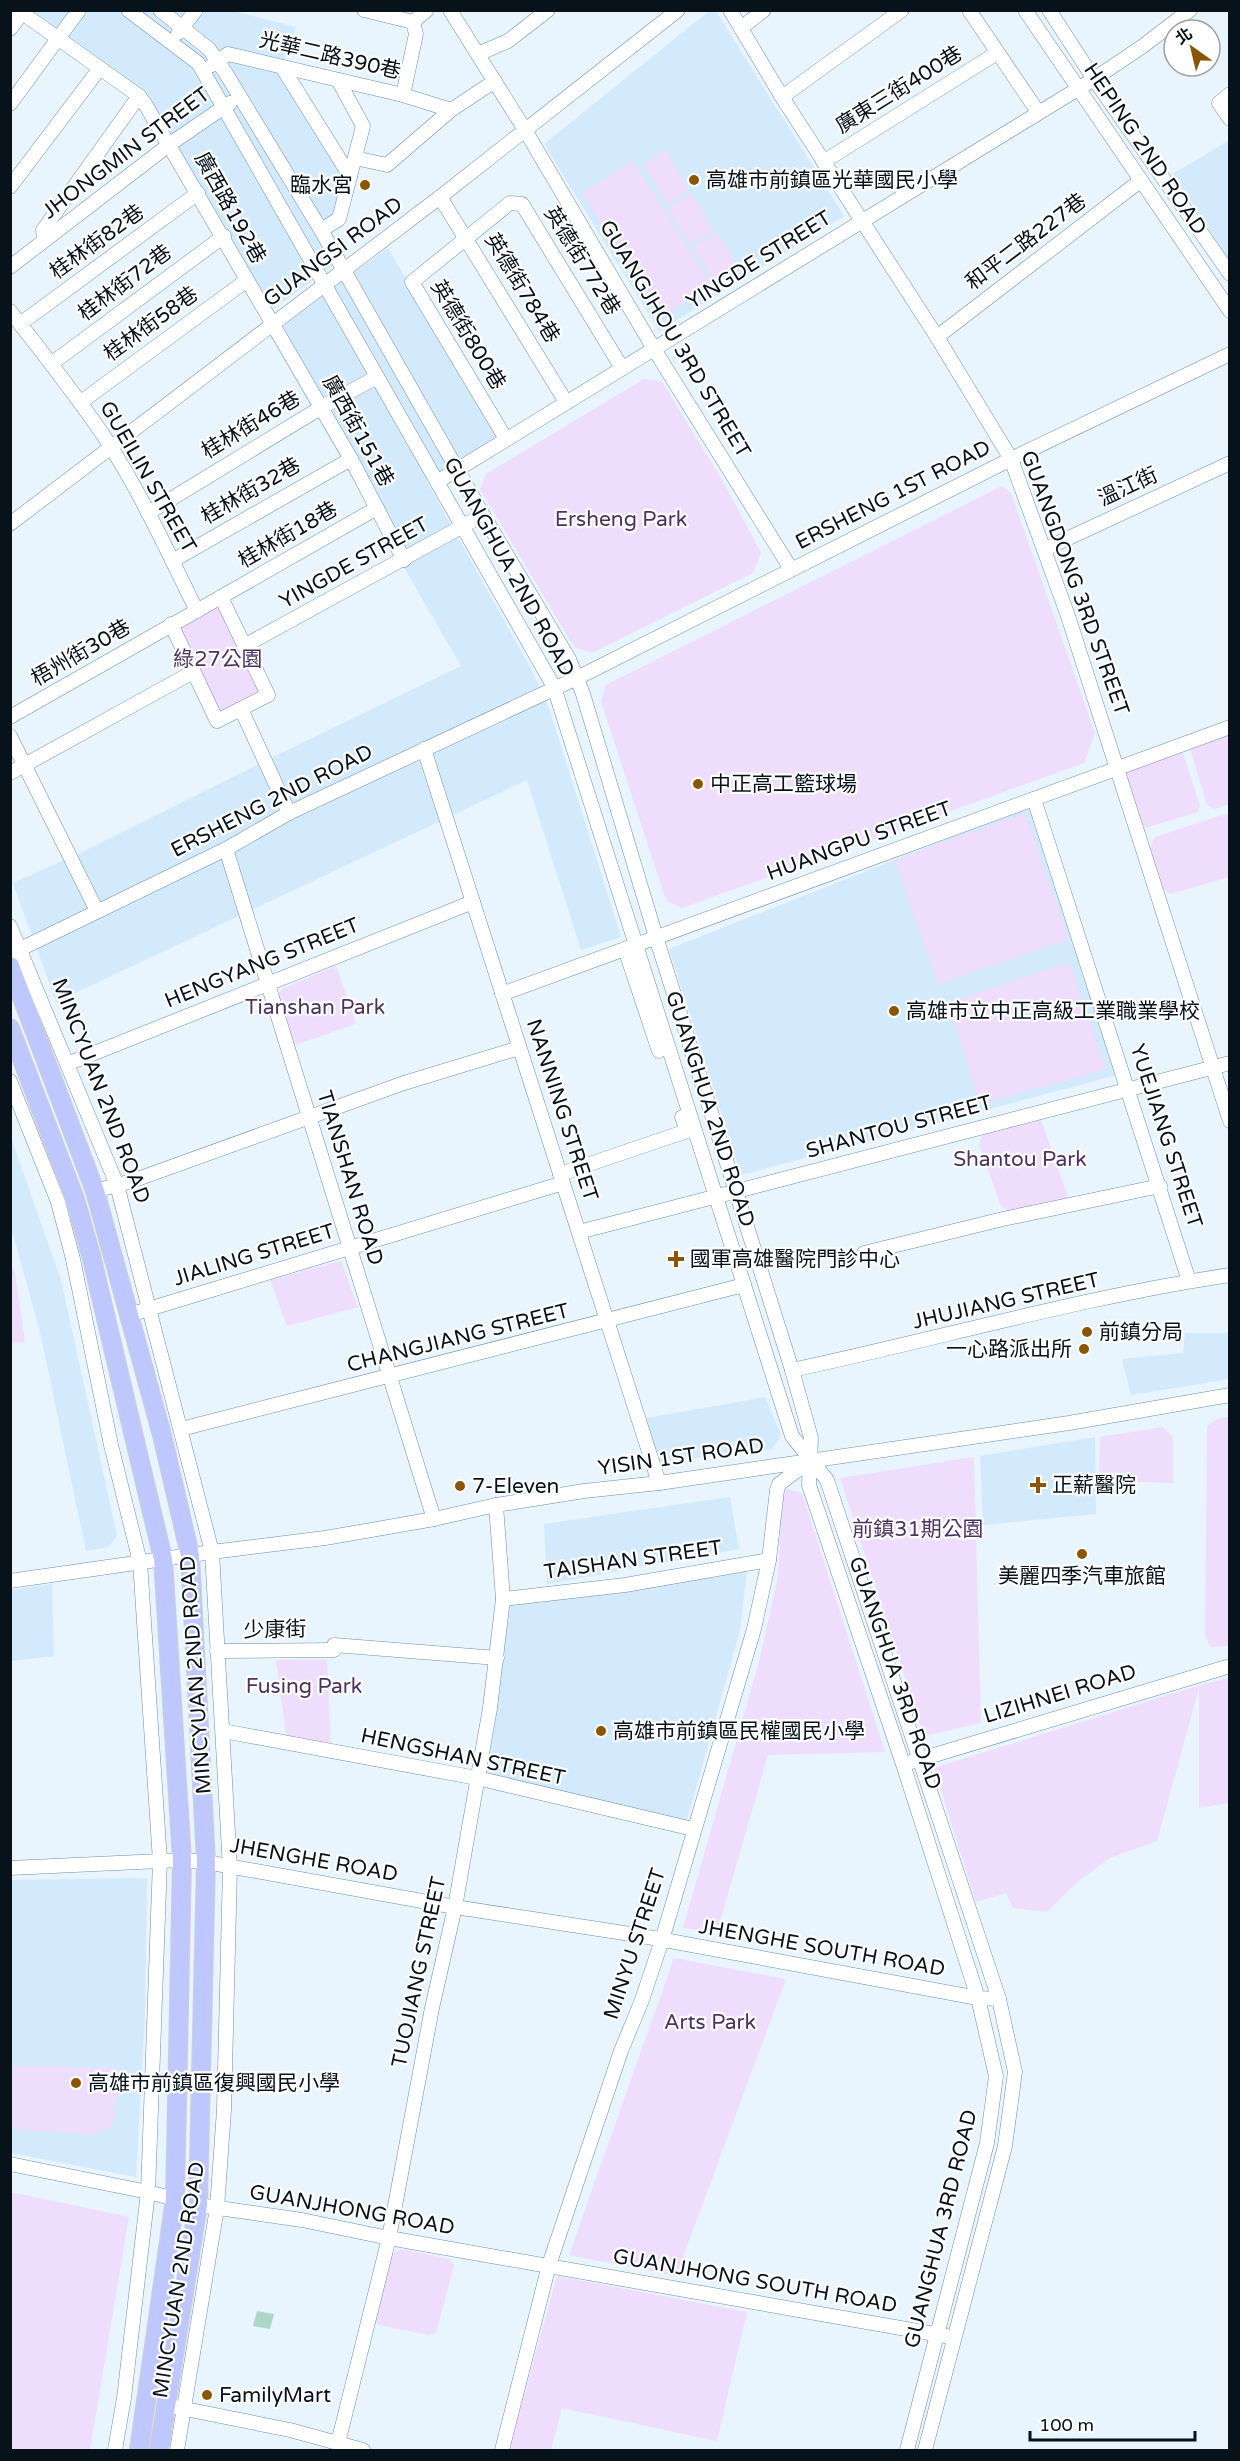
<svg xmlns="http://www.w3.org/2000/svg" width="1240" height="2461" viewBox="0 0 1240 2461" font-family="'Varela Round','Noto Sans TC',sans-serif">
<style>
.built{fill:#d3eafc}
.green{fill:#efddfd}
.water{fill:#acd7c8}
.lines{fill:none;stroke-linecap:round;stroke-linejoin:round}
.minor-casing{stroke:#718ea4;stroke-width:15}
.major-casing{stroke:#cdd0d1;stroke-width:20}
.minor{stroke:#fff;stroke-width:14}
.major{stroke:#bfc8fe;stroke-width:18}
.poi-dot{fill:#8b5603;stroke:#fff;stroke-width:2}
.labels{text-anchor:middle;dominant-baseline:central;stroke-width:4.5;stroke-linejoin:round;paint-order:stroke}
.street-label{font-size:21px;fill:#07121a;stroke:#fff}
.poi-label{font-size:21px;fill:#07121a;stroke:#fff;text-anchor:start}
.park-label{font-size:21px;fill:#4c335f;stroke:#fff}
</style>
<rect width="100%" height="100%" fill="#e8f4fe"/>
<!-- built -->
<g class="built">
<path d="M11,10L233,11L296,27L281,71L348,177L342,205L326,223L346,256L261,318L143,107Z"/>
<path d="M709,11H716L844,216L659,331L544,144Z"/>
<path d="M1229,140L1230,142L1229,260L1173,174Z"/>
<path d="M388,248L498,437L426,480L531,669L550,711L621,937L581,950L527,780L56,1002L13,883L76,855L273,757L461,666L269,334Z"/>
<path d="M1031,806L1121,1074L741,1175L669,949Z"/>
<path d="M11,1138L61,1280L117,1536L108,1547L86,1551L40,1332L11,1227Z"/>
<path d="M1185,1333H1229V1379L1131,1395L1122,1359L1183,1353Z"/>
<path d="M765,1397L781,1435L771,1450L658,1462L642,1419Z"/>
<path d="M1095,1437L1096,1514L983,1525L980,1456Z"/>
<path d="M730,1497L739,1549L547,1584L544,1524Z"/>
<path d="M747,1570L740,1631L686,1824L484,1775L511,1604Z"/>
<path d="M52,1584L54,1656L11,1661V1590Z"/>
<path d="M147,1878L145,2014L136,2177L11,2153L10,1880Z"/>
</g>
<!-- green -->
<g class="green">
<path d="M665,150L689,190L667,204L643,164Z"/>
<path d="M633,161L712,286L661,317L582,193Z"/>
<path d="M691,193L714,230L690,245L667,208Z"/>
<path d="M717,232L740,270L716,285L693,247Z"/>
<path d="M644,379L662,382L724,483L761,553L753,573L592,653L574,647L480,489L486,474Z"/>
<path d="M1002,486L1011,493L1095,733L1084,763L682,908L666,901L601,701L606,685Z"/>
<path d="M215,605L220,606L260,687L257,694L222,712L216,710L179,625Z"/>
<path d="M1229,734V804L1215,809L1207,805L1190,748Z"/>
<path d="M1182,750L1200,806L1198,812L1145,828L1140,823L1125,774L1126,770Z"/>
<path d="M1025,813L1069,939L938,984L895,860Z"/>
<path d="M1229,813V877L1170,894L1163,889L1149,849L1155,837Z"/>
<path d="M1069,962L1106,1069L980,1104L948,1003Z"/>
<path d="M336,966L356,1024L292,1046L276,998L282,989Z"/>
<path d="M1041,1120L1069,1199L1012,1213L1001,1206L979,1145L983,1134Z"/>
<path d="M341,1261L358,1307L287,1326L270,1280Z"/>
<path d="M11,1263L15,1272L25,1342L11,1344Z"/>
<path d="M1229,1416V1646L1210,1647L1205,1634L1207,1427L1216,1419Z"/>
<path d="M1163,1427L1173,1438V1483L1099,1481L1100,1437Z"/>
<path d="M974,1457L981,1723L924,1736L840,1478Z"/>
<path d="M783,1488L802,1493L885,1752L768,1755L717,1932L683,1928L759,1662L778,1577Z"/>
<path d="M276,1660H327L331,1750L287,1742Z"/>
<path d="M1229,1678V1803L1199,1808V1688L1157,1841L1110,1858L1076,1883L1047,1912L1013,1908L1006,1893L976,1902L934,1768L1200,1685Z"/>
<path d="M674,1958L786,1979L676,2276L569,2255Z"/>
<path d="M10,2066L115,2068L112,2082L118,2091L112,2125L95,2135L11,2129Z"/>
<path d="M11,2192L129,2217L90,2450H11Z"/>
<path d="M401,2249L450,2259L454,2266L436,2333L429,2335L379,2325L374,2321L393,2253Z"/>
<path d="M557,2276L747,2312L717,2441L562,2408L551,2450H509Z"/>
</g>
<!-- water -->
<path class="water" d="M257,2311L274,2314L270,2329L253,2326Z"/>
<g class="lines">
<defs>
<g id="minor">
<path d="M18,10L139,96L145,104L351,459L404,560"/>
<path d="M128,10L198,63L204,73L554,687L792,1436L827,1480L999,1999L1015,2072L1005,2146L925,2450"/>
<path d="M160,10L209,49L225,72L321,230L483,515L569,659L583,694L656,937L792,1370L811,1438L809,1485L903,1764L978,1998L996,2076L987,2143L907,2450"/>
<path d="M364,10L413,22L427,10"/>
<path d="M450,10L525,130L654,349L791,569"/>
<path d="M730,10L782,97L937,337L1011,459L1068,616L1230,1121"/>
<path d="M969,10L1038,112"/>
<path d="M1025,10L1230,311"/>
<path d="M1049,10L1094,79L1230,274"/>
<path d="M741,28L764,10"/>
<path d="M10,29L22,13"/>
<path d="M178,33L196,10"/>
<path d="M478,54L508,41L548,10"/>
<path d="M212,65L228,54L403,95L451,110"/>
<path d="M282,67L350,176"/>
<path d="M1230,94L1219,103L1230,119"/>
<path d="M403,95L416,34L413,22"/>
<path d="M782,97L902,10"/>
<path d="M10,104L79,10"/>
<path d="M355,158L387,165L451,110L495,81"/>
<path d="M823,162L997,53"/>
<path d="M10,187L100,68"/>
<path d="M440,197L566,402"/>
<path d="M321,230L339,219L363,126L338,80"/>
<path d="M44,240L43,230L139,96"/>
<path d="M10,267L170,144L230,103"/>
<path d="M10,311C44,355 79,398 109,444C143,497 169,555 197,611"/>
<path d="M20,324L198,193"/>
<path d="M937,337L1140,181"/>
<path d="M51,364L224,236"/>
<path d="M81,402L247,280"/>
<path d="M506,439L412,282L510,203L522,204L622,368"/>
<path d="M437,482L1094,79L1143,46L1190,10"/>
<path d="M148,513L322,407L377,377"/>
<path d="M10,524L440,197L678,10"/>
<path d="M1045,549L1230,463"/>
<path d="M172,561L351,459"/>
<path d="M221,597L377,508"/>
<path d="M244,646L483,515"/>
<path d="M241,709L289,813"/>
<path d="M10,717L221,597L268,695L217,721L171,624"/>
<path d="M10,736L97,911"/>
<path d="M424,749L659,1483"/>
<path d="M10,773L193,672"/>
<path d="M1034,799L1189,1281"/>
<path d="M226,849L434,1519"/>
<path d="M10,926L117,1185L212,1552L230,1868L224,2110L217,2208L177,2450"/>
<path d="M625,949L659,1051"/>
<path d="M10,954L226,849L289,813L577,678L1011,459L1230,354"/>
<path d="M502,994L1230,727"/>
<path d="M67,1064L473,902"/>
<path d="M10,1081L58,1202L73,1259L111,1445L140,1562L160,1861L148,2192L124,2398L115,2450"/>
<path d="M560,1174L687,1131L682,1117"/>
<path d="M95,1191L132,1181L404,1083L519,1048"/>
<path d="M579,1232L1230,1063"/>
<path d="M864,1253L1003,1219L1160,1186"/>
<path d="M129,1315L563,1183"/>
<path d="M792,1370C938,1339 1082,1297 1230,1275"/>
<path d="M181,1429L744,1285"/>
<path d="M10,1581L212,1552L325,1538L434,1519L496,1505L584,1491L659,1483L1069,1423L1230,1395"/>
<path d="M503,1599L625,1585L769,1560"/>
<path d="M334,1645L497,1658"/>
<path d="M217,1651L334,1650"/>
<path d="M223,1731L477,1778L693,1829"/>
<path d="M911,1762L1230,1666"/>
<path d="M10,1868L182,1860L206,1862L455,1907L637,1935L978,1998L999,1999"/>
<path d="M10,2164L148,2192L198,2205L302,2220L389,2238L946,2336"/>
<path d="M175,2407L290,2430L363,2450"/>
<path d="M338,2443L389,2238L432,2008L455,1907L490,1708L503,1599L496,1505"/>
<path d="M502,2450L549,2265L621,2051L642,2000L662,1940L754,1629L769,1560L777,1490L779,1484L810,1461"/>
</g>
<g id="major">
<path d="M10,966L95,1191L162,1435L190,1555L206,1862L198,2205L159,2450"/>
<path d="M10,1028L75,1199L91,1255L163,1559L182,1860L175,2199L139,2450"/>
</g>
</defs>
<!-- minor casing -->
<use href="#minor" class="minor-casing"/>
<!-- major casing -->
<use href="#major" class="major-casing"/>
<!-- minor -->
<use href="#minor" class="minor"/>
<!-- major -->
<use href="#major" class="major"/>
</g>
<!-- markers -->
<g class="poi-dot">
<circle cx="694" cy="180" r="6"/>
<circle cx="365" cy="185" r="6"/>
<circle cx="698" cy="784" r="6"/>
<circle cx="894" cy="1011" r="6"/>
<path d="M673 1250h6v6h6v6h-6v6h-6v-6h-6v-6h6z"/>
<circle cx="1087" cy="1332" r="6"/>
<circle cx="1084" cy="1349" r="6"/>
<path d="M1035 1476h6v6h6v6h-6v6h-6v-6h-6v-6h6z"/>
<circle cx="460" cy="1486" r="6"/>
<circle cx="1082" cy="1554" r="6"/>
<circle cx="601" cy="1731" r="6"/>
<circle cx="76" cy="2083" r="6"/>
<circle cx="207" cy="2395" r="6"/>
</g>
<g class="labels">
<!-- street labels -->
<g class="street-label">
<text transform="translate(330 56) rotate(13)">光華二路390巷</text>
<text transform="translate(899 90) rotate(-32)">廣東三街400巷</text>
<text transform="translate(1145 149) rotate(56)">HEPING 2ND ROAD</text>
<text transform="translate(126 153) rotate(-37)">JHONGMIN STREET</text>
<text transform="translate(230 208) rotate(61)">廣西路192巷</text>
<text transform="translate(97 242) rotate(-36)">桂林街82巷</text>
<text transform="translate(1026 242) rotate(-37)">和平二路227巷</text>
<text transform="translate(333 252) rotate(-37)">GUANGSI ROAD</text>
<text transform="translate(759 260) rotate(-32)">YINGDE STREET</text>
<text transform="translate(582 261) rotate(58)">英德街772巷</text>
<text transform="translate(125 283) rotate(-37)">桂林街72巷</text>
<text transform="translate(522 288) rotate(59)">英德街784巷</text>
<text transform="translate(151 324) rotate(-36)">桂林街58巷</text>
<text transform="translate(468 335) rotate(59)">英德街800巷</text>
<text transform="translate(675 339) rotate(59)">GUANGJHOU 3RD STREET</text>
<text transform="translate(251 425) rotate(-31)">桂林街46巷</text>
<text transform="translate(358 431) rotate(61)">廣西街151巷</text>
<text transform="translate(148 477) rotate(60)">GUEILIN STREET</text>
<text transform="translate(1128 487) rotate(-25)">溫江街</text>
<text transform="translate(251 491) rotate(-30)">桂林街32巷</text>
<text transform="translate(893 495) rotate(-27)">ERSHENG 1ST ROAD</text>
<text transform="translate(288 535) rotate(-30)">桂林街18巷</text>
<text transform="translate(354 563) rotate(-29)">YINGDE STREET</text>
<text transform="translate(509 567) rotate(61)">GUANGHUA 2ND ROAD</text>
<text transform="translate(1075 583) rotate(70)">GUANGDONG 3RD STREET</text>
<text transform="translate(81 653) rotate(-30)">梧州街30巷</text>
<text transform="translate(272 801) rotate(-27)">ERSHENG 2ND ROAD</text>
<text transform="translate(859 841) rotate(-20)">HUANGPU STREET</text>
<text transform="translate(262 963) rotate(-22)">HENGYANG STREET</text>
<text transform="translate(101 1091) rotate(69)">MINCYUAN 2ND ROAD</text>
<text transform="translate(710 1109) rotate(72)">GUANGHUA 2ND ROAD</text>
<text transform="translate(562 1110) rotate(72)">NANNING STREET</text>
<text transform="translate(899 1127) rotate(-15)">SHANTOU STREET</text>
<text transform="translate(1166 1136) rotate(72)">YUEJIANG STREET</text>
<text transform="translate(350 1178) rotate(73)">TIANSHAN ROAD</text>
<text transform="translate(254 1255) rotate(-17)">JIALING STREET</text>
<text transform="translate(1006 1301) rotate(-13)">JHUJIANG STREET</text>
<text transform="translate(458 1338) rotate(-14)">CHANGJIANG STREET</text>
<text transform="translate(681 1457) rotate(-8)">YISIN 1ST ROAD</text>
<text transform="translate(633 1560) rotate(-8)">TAISHAN STREET</text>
<text transform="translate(275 1630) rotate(-1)">少康街</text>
<text transform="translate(895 1673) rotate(71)">GUANGHUA 3RD ROAD</text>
<text transform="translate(196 1675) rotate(-94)">MINCYUAN 2ND ROAD</text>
<text transform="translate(1060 1694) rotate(-17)">LIZIHNEI ROAD</text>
<text transform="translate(463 1757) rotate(12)">HENGSHAN STREET</text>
<text transform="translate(314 1860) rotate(10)">JHENGHE ROAD</text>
<text transform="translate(635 1944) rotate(-72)">MINYU STREET</text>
<text transform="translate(822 1948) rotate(10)">JHENGHE SOUTH ROAD</text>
<text transform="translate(419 1972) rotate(-78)">TUOJIANG STREET</text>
<text transform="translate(352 2210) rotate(10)">GUANJHONG ROAD</text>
<text transform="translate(941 2229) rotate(-76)">GUANGHUA 3RD ROAD</text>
<text transform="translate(179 2280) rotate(-81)">MINCYUAN 2ND ROAD</text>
<text transform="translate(755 2281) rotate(10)">GUANJHONG SOUTH ROAD</text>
</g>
<!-- poi labels -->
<g class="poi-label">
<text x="706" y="180">高雄市前鎮區光華國民小學</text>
<text x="353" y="185" text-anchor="end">臨水宮</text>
<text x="710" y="784">中正高工籃球場</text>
<text x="906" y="1011">高雄市立中正高級工業職業學校</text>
<text x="690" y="1259">國軍高雄醫院門診中心</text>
<text x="1099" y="1332">前鎮分局</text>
<text x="1072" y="1349" text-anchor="end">一心路派出所</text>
<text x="1052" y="1485">正薪醫院</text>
<text x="472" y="1486">7-Eleven</text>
<text x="1082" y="1576" text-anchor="middle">美麗四季汽車旅館</text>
<text x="613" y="1731">高雄市前鎮區民權國民小學</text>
<text x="88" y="2083">高雄市前鎮區復興國民小學</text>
<text x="219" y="2395">FamilyMart</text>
</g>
<!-- park labels -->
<g class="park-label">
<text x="621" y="519">Ersheng Park</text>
<text x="218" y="659">綠27公園</text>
<text x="315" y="1007">Tianshan Park</text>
<text x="1020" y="1159">Shantou Park</text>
<text x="918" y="1529">前鎮31期公園</text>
<text x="304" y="1686">Fusing Park</text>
<text x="710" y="2022">Arts Park</text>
</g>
</g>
<!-- border -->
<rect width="1240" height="2461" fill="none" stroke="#07121a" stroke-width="24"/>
<!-- north arrow -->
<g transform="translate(1192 48) rotate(326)"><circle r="28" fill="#ffffff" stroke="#9ca0a3" stroke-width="1.5"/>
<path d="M0-4.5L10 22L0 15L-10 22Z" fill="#8b5603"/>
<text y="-9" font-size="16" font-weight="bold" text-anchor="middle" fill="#07121a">北</text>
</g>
<!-- scale -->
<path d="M1030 2431v9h165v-9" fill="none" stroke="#07121a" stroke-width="3"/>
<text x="1039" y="2431" font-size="18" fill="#07121a" stroke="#ffffff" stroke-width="4.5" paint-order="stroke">100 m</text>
</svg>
